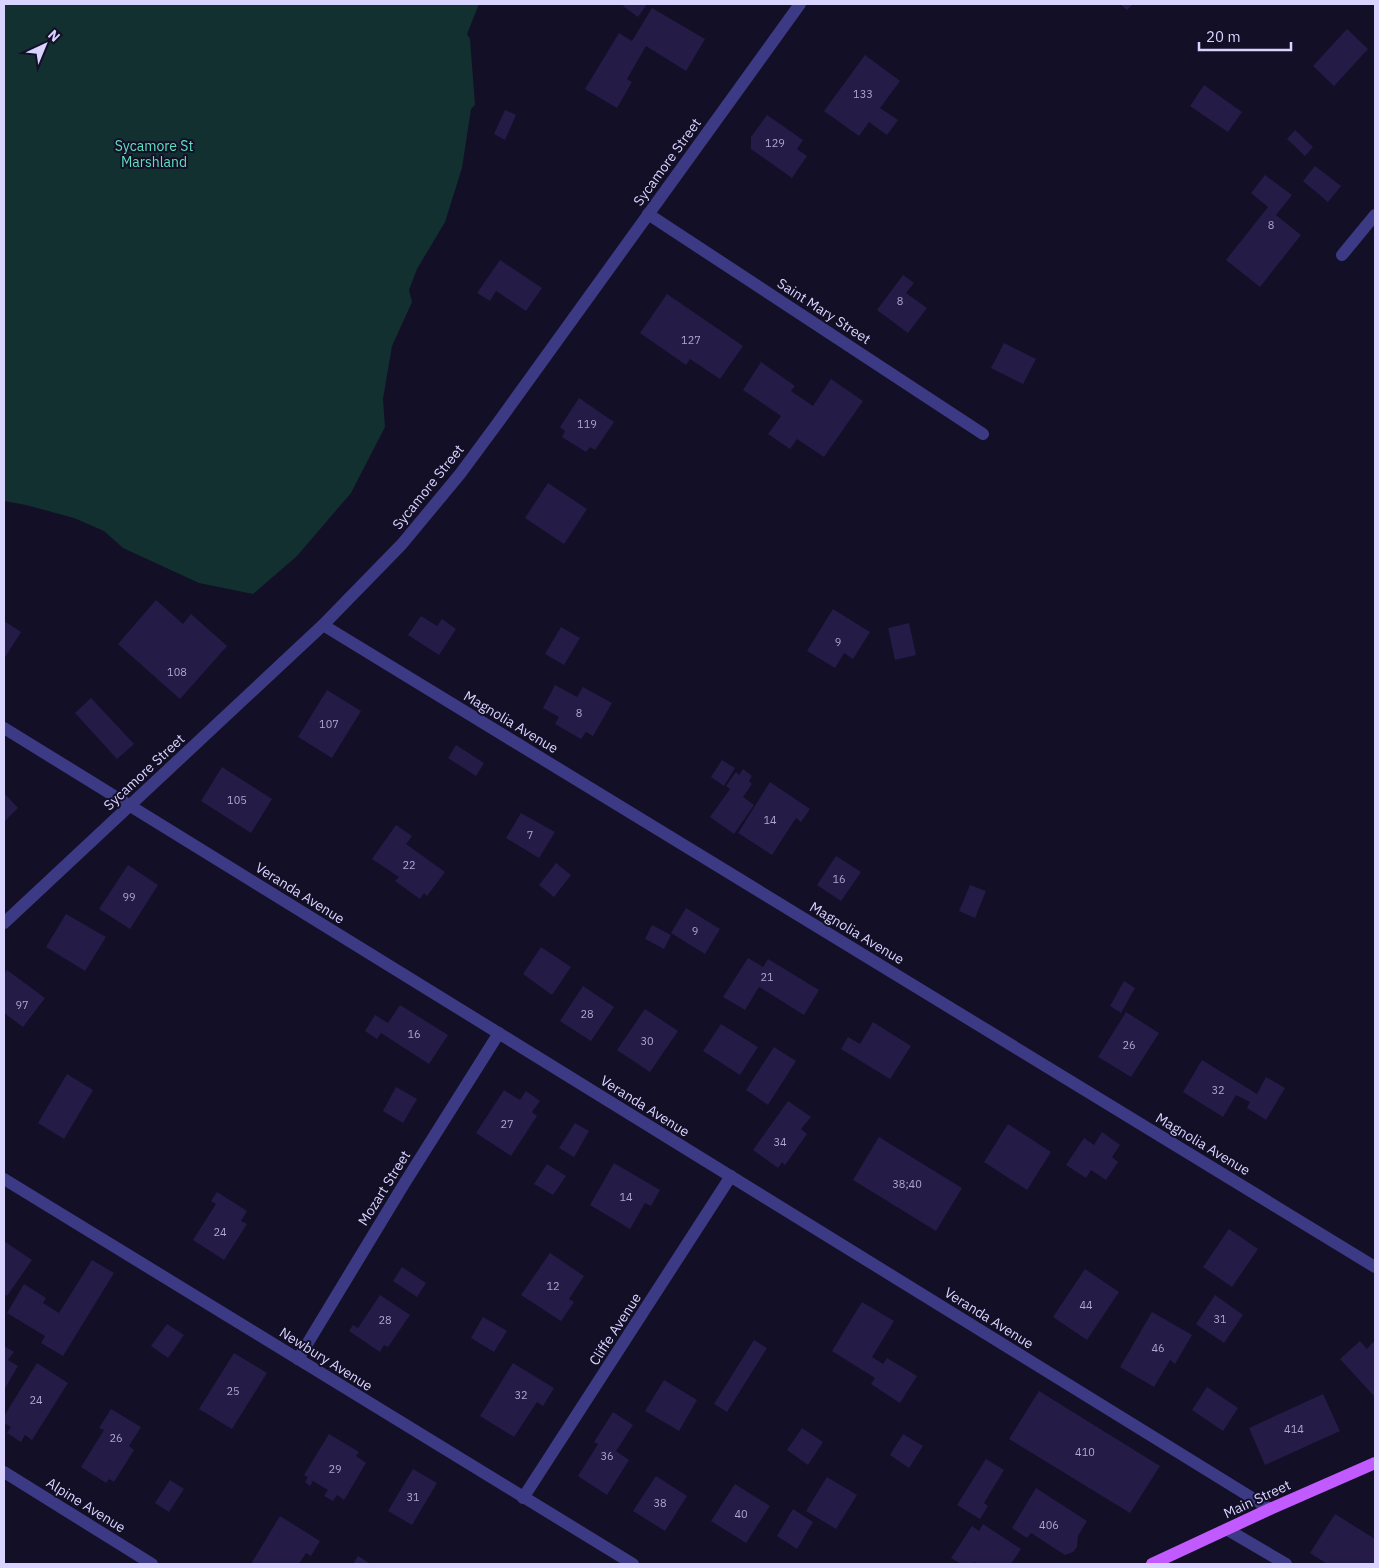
<svg xmlns="http://www.w3.org/2000/svg" width="1379" height="1568" viewBox="0 0 1379 1568" font-family="'IBM Plex Sans',sans-serif">
<style>
.green{fill:#12302f}
.building{fill:#241b47}
.lines{fill:none;stroke-linecap:round;stroke-linejoin:round}
.minor{stroke:#3d3a85;stroke-width:12}
.major{stroke:#c25bff;stroke-width:12}
.labels{text-anchor:middle;dominant-baseline:central;stroke-width:4;stroke-linejoin:round;paint-order:stroke}
.number-label{font-size:11px;fill:#aca6d1}
.park-label{font-size:14px;fill:#5fe0c0;stroke:#130f26}
.street-label{font-size:14px;fill:#d9d4ff;stroke:#130f26}
</style>
<rect width="100%" height="100%" fill="#130f26"/>
<!-- green -->
<path class="green" d="M4,4H479L467,34L470,39L475,105L471,109L462,168L445,222L417,269L409,290L412,302L392,346L383,399L385,427L351,493L297,556L253,594L199,583L123,548L104,531L74,518L26,505L4,501Z"/>
<!-- building -->
<g class="building">
<path d="M625,4H647L638,17L623,6Z"/>
<path d="M1120,4H1133L1127,10Z"/>
<path d="M652,8L705,39L686,71L646,46L627,79L632,82L617,108L585,89L619,33L632,41Z"/>
<path d="M1347,29L1368,49L1334,86L1313,66Z"/>
<path d="M865,55L900,81L880,108L898,120L887,135L869,122L859,136L824,111Z"/>
<path d="M1204,85L1242,112L1228,132L1190,106Z"/>
<path d="M505,110L516,115L505,140L494,134Z"/>
<path d="M767,115L803,140L797,149L807,156L792,178L751,149V137Z"/>
<path d="M1295,130L1313,147L1305,156L1287,139Z"/>
<path d="M1315,166L1341,186L1328,202L1303,181Z"/>
<path d="M1265,175L1292,195L1276,215L1301,235L1260,287L1226,260L1268,207L1251,193Z"/>
<path d="M500,260L542,288L526,311L496,291L490,301L477,293Z"/>
<path d="M903,275L914,283L906,293L927,308L908,333L877,310Z"/>
<path d="M667,294L743,346L720,379L690,359L686,365L640,333Z"/>
<path d="M1004,343L1036,359L1023,384L991,368Z"/>
<path d="M761,362L795,386L791,391L813,406L831,379L863,401L824,457L797,439L790,449L768,434L781,416L743,390Z"/>
<path d="M579,398L614,422L595,450L590,447L586,452L562,437L565,431L560,427Z"/>
<path d="M548,483L587,509L564,544L525,518Z"/>
<path d="M156,600L183,624L191,614L227,646L180,699L118,644Z"/>
<path d="M833,609L870,632L853,659L844,653L835,668L807,651Z"/>
<path d="M421,616L437,626L442,619L456,629L439,655L408,635Z"/>
<path d="M4,621L21,632L4,659Z"/>
<path d="M909,623L916,655L895,660L888,628Z"/>
<path d="M561,627L580,638L564,665L545,654Z"/>
<path d="M555,685L577,697L583,687L612,703L593,736L586,732L581,739L555,724L559,717L543,708Z"/>
<path d="M327,690L361,711L332,758L298,737Z"/>
<path d="M91,698L134,744L117,759L75,713Z"/>
<path d="M456,745L484,763L476,776L448,758Z"/>
<path d="M722,760L735,768L724,786L711,777Z"/>
<path d="M222,767L272,799L251,833L201,801Z"/>
<path d="M743,769L752,776L749,781L752,784L743,797L754,805L734,834L710,817L730,789L726,786L736,772L739,775Z"/>
<path d="M770,782L810,809L801,822L796,818L772,855L738,833Z"/>
<path d="M4,793L18,808L4,822Z"/>
<path d="M521,813L555,832L539,858L506,838Z"/>
<path d="M396,825L412,836L406,844L445,872L427,896L424,893L420,899L395,881L399,877L372,859Z"/>
<path d="M836,856L861,872L841,901L817,885Z"/>
<path d="M556,863L571,875L554,897L539,885Z"/>
<path d="M128,865L158,885L130,929L99,909Z"/>
<path d="M970,885L986,891L975,918L959,911Z"/>
<path d="M686,908L720,929L705,954L671,933Z"/>
<path d="M66,914L106,937L85,971L46,947Z"/>
<path d="M652,925L671,935L664,949L645,939Z"/>
<path d="M541,947L571,967L552,995L523,974Z"/>
<path d="M748,958L763,967L768,959L819,990L804,1015L759,987L745,1010L723,997Z"/>
<path d="M7,970L45,998L23,1027L4,1013V974Z"/>
<path d="M1124,981L1135,988L1121,1013L1110,1006Z"/>
<path d="M583,986L614,1007L591,1041L560,1021Z"/>
<path d="M400,1005L448,1035L429,1064L381,1033L377,1039L365,1031L375,1015L388,1023Z"/>
<path d="M645,1009L678,1031L650,1072L617,1050Z"/>
<path d="M1126,1012L1159,1033L1131,1077L1098,1057Z"/>
<path d="M873,1022L911,1046L890,1079L841,1049L848,1037L860,1044Z"/>
<path d="M721,1024L758,1047L740,1075L703,1051Z"/>
<path d="M774,1047L796,1061L768,1105L746,1090Z"/>
<path d="M1202,1060L1257,1094L1266,1077L1285,1088L1266,1120L1247,1108L1250,1102L1236,1095L1223,1117L1183,1092Z"/>
<path d="M67,1074L93,1090L64,1139L38,1123Z"/>
<path d="M396,1087L417,1099L403,1123L383,1111Z"/>
<path d="M504,1090L520,1100L526,1091L540,1101L532,1112L537,1116L511,1156L476,1133Z"/>
<path d="M788,1101L811,1117L801,1129L807,1134L785,1165L782,1162L778,1168L753,1150Z"/>
<path d="M575,1123L589,1131L574,1157L559,1148Z"/>
<path d="M1008,1124L1051,1152L1027,1190L984,1162Z"/>
<path d="M1102,1132L1120,1145L1112,1157L1118,1162L1106,1180L1091,1170L1086,1178L1066,1165L1084,1138L1094,1145Z"/>
<path d="M879,1137L962,1188L936,1231L853,1180Z"/>
<path d="M614,1163L660,1190L651,1206L645,1203L630,1229L590,1205Z"/>
<path d="M547,1164L566,1176L553,1195L534,1184Z"/>
<path d="M217,1192L247,1211L241,1221L247,1224L224,1260L193,1240L216,1204L211,1201Z"/>
<path d="M1229,1229L1258,1249L1232,1287L1203,1267Z"/>
<path d="M4,1241L32,1260L7,1296L4,1294Z"/>
<path d="M550,1253L584,1276L569,1299L574,1302L561,1321L521,1295Z"/>
<path d="M92,1260L114,1273L63,1356L41,1343L45,1336L7,1313L24,1284L46,1298L43,1303L59,1313Z"/>
<path d="M402,1267L426,1283L417,1297L393,1281Z"/>
<path d="M1085,1269L1119,1292L1087,1340L1053,1317Z"/>
<path d="M380,1295L410,1315L388,1347L384,1345L380,1352L349,1331L353,1325L358,1328Z"/>
<path d="M1215,1295L1243,1315L1224,1343L1196,1324Z"/>
<path d="M862,1302L894,1321L872,1357L883,1364L887,1358L917,1376L900,1403L871,1384L875,1378L832,1351Z"/>
<path d="M1152,1312L1192,1335L1175,1364L1170,1360L1154,1387L1120,1367Z"/>
<path d="M483,1317L507,1331L494,1352L471,1338Z"/>
<path d="M167,1324L184,1335L168,1358L151,1346Z"/>
<path d="M754,1340L767,1348L727,1412L714,1404Z"/>
<path d="M1360,1341L1367,1349L1373,1342L1375,1344V1397L1340,1359Z"/>
<path d="M4,1346L14,1352L8,1360L18,1366L4,1390Z"/>
<path d="M234,1353L267,1373L232,1429L199,1409Z"/>
<path d="M37,1363L68,1383L32,1440L25,1435L21,1442L7,1433L11,1427L4,1423V1416Z"/>
<path d="M513,1363L554,1388L543,1406L537,1402L514,1437L480,1416Z"/>
<path d="M664,1380L697,1400L679,1431L645,1411Z"/>
<path d="M1207,1387L1238,1408L1223,1431L1192,1410Z"/>
<path d="M1039,1391L1160,1466L1130,1513L1009,1439Z"/>
<path d="M1323,1394L1340,1431L1265,1465L1249,1428Z"/>
<path d="M111,1409L141,1427L129,1446L134,1450L114,1482L109,1479L106,1483L81,1467L104,1430L99,1428Z"/>
<path d="M613,1412L633,1425L616,1451L629,1460L607,1495L578,1476L598,1444L594,1442Z"/>
<path d="M802,1428L823,1442L808,1465L787,1450Z"/>
<path d="M329,1434L359,1452L356,1456L366,1463L344,1500L337,1495L333,1501L324,1496L328,1490L313,1481L310,1486L305,1482L308,1477L304,1475Z"/>
<path d="M903,1434L923,1446L909,1468L890,1455Z"/>
<path d="M986,1459L1004,1470L984,1503L988,1506L980,1519L957,1505Z"/>
<path d="M413,1469L437,1483L412,1525L388,1511Z"/>
<path d="M656,1476L687,1496L665,1531L633,1511Z"/>
<path d="M827,1477L857,1495L836,1529L806,1511Z"/>
<path d="M170,1480L184,1489L169,1512L155,1503Z"/>
<path d="M735,1484L770,1506L746,1543L711,1521Z"/>
<path d="M1036,1488L1087,1521L1078,1536L1077,1547L1073,1552L1065,1555L1031,1533L1027,1538L1012,1528Z"/>
<path d="M793,1509L813,1522L797,1549L777,1536Z"/>
<path d="M1335,1514L1375,1539V1564H1327L1310,1553Z"/>
<path d="M280,1516L320,1541L311,1556L306,1553L299,1564H251Z"/>
<path d="M983,1524L1021,1549L1011,1564H978L974,1562L972,1564H961L951,1558L972,1526L979,1531Z"/>
<path d="M358,1556L371,1564H353Z"/>
</g>
<g class="lines">
<!-- minor -->
<g class="minor">
<path d="M648,214L983,434"/>
<path d="M1342,255L1375,215"/>
<path d="M323,625L1375,1267"/>
<path d="M4,728L1270,1509"/>
<path d="M4,923L323,625L402,544L460,474L497,424L800,4"/>
<path d="M4,1179L633,1564"/>
<path d="M298,1359L404,1184L499,1033"/>
<path d="M4,1472L152,1564"/>
<path d="M523,1498L731,1176"/>
<path d="M1228,1530L1286,1564"/>
</g>
<!-- major -->
<path class="major" d="M1152,1564L1270,1509L1375,1463"/>
</g>
<g class="labels">
<!-- number labels -->
<g class="number-label">
<text x="863" y="94">133</text>
<text x="775" y="143">129</text>
<text x="1271" y="225">8</text>
<text x="900" y="301">8</text>
<text x="691" y="340">127</text>
<text x="587" y="424">119</text>
<text x="838" y="642">9</text>
<text x="177" y="672">108</text>
<text x="579" y="713">8</text>
<text x="329" y="724">107</text>
<text x="237" y="800">105</text>
<text x="770" y="820">14</text>
<text x="530" y="835">7</text>
<text x="409" y="865">22</text>
<text x="839" y="879">16</text>
<text x="129" y="897">99</text>
<text x="695" y="931">9</text>
<text x="767" y="977">21</text>
<text x="22" y="1005">97</text>
<text x="587" y="1014">28</text>
<text x="414" y="1034">16</text>
<text x="647" y="1041">30</text>
<text x="1129" y="1045">26</text>
<text x="1218" y="1090">32</text>
<text x="507" y="1124">27</text>
<text x="780" y="1142">34</text>
<text x="907" y="1184">38;40</text>
<text x="626" y="1197">14</text>
<text x="220" y="1232">24</text>
<text x="553" y="1286">12</text>
<text x="1086" y="1305">44</text>
<text x="1220" y="1319">31</text>
<text x="385" y="1320">28</text>
<text x="1158" y="1348">46</text>
<text x="233" y="1391">25</text>
<text x="521" y="1395">32</text>
<text x="36" y="1400">24</text>
<text x="1294" y="1429">414</text>
<text x="116" y="1438">26</text>
<text x="1085" y="1452">410</text>
<text x="607" y="1456">36</text>
<text x="335" y="1469">29</text>
<text x="413" y="1497">31</text>
<text x="660" y="1503">38</text>
<text x="741" y="1514">40</text>
<text x="1049" y="1525">406</text>
</g>
<!-- park labels -->
<g class="park-label">
<text x="154" y="146">Sycamore St<tspan x="154" dy="16">Marshland</tspan></text>
</g>
<!-- street labels -->
<g class="street-label">
<text transform="translate(667 162) rotate(-54)">Sycamore Street</text>
<text transform="translate(824 311) rotate(33)">Saint Mary Street</text>
<text transform="translate(428 487) rotate(-51)">Sycamore Street</text>
<text transform="translate(511 722) rotate(31)">Magnolia Avenue</text>
<text transform="translate(144 772) rotate(-43)">Sycamore Street</text>
<text transform="translate(300 893) rotate(32)">Veranda Avenue</text>
<text transform="translate(857 933) rotate(31)">Magnolia Avenue</text>
<text transform="translate(645 1106) rotate(32)">Veranda Avenue</text>
<text transform="translate(1203 1144) rotate(31)">Magnolia Avenue</text>
<text transform="translate(384 1188) rotate(-58)">Mozart Street</text>
<text transform="translate(989 1318) rotate(32)">Veranda Avenue</text>
<text transform="translate(615 1329) rotate(-57)">Cliffe Avenue</text>
<text transform="translate(326 1359) rotate(32)">Newbury Avenue</text>
<text transform="translate(1257 1499) rotate(-25)">Main Street</text>
<text transform="translate(86 1505) rotate(32)">Alpine Avenue</text>
</g>
</g>
<!-- border -->
<rect width="1379" height="1568" fill="none" stroke="#d9d4ff" stroke-width="10"/>
<!-- north arrow -->
<g transform="translate(45 45) rotate(44)" stroke="#130f26" stroke-width="4" paint-order="stroke">
<path d="M0-4L9 19L0 12L-9 19Z" fill="#d9d4ff"/>
<text y="-8" font-size="14" font-weight="bold" text-anchor="middle" fill="#d9d4ff">N</text>
</g>
<!-- scale -->
<path d="M1199 42v8h92v-8" fill="none" stroke="#d9d4ff" stroke-width="2.5"/>
<text x="1206" y="42" font-size="15" fill="#d9d4ff" stroke="#130f26" stroke-width="4" paint-order="stroke">20 m</text>
</svg>
